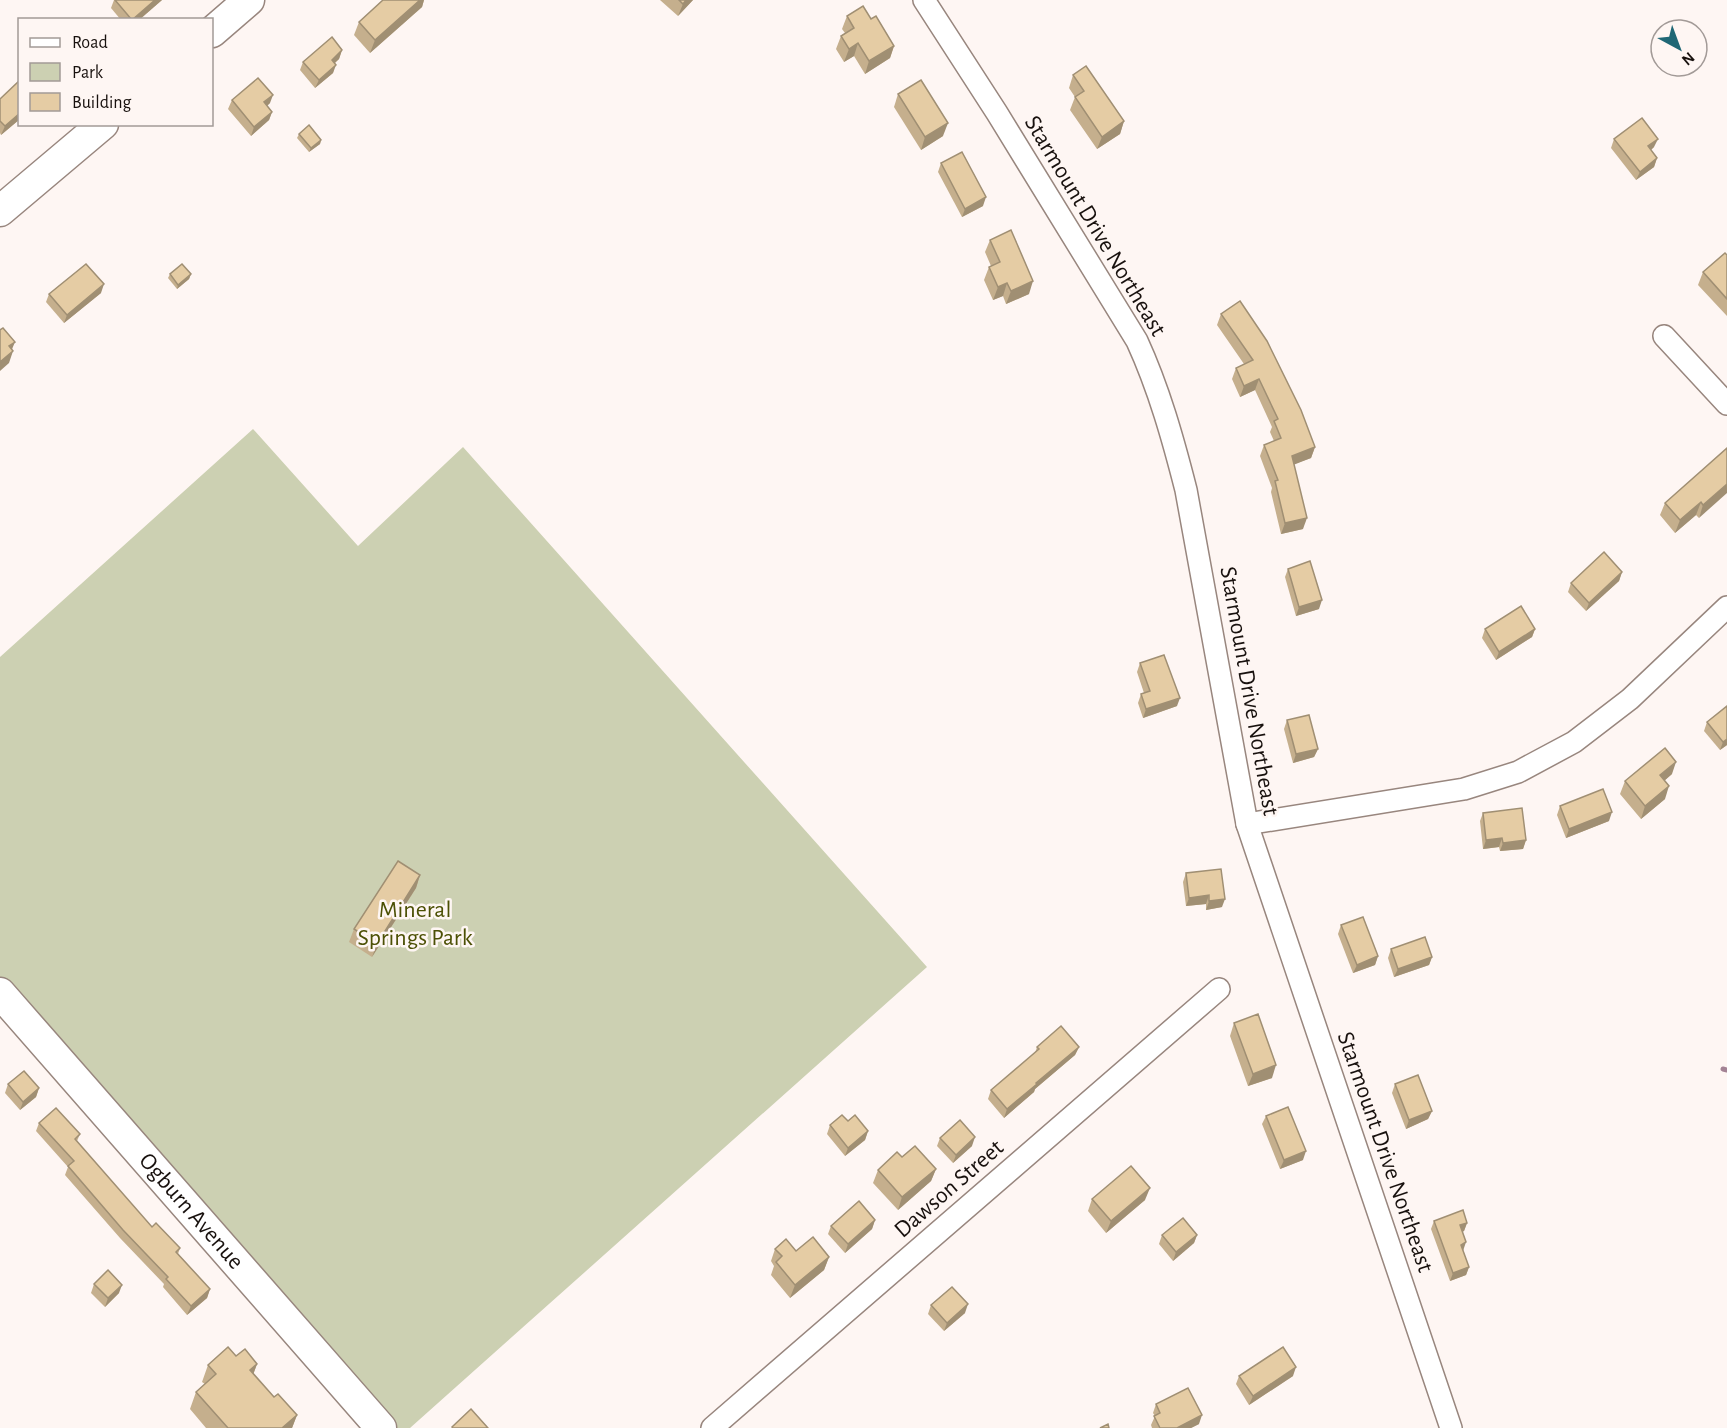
<svg xmlns="http://www.w3.org/2000/svg" width="1727" height="1428" viewBox="0 0 1727 1428" font-family="'Alegreya Sans',sans-serif">
<style>
.green{fill:#ccd0b2}
.lines{fill:none;stroke-linecap:round;stroke-linejoin:round}
.stream{stroke:#a38395;stroke-width:5}
.street-casing{stroke:#98867e;stroke-width:24}
.secondary-casing{stroke:#98867e;stroke-width:33}
.street{stroke:#fff;stroke-width:21}
.secondary{stroke:#fff;stroke-width:30}
.wall{fill:#c5af8d}
.shaded-wall{fill:#a08f73}
.building{fill:#e5cca4;stroke:#a08f73;stroke-width:1.5}
.labels{text-anchor:middle;dominant-baseline:central;stroke-width:5;stroke-linejoin:round;paint-order:stroke}
.street-label{font-size:24px;fill:#18110e;stroke:#fef6f3}
.park-label{font-size:24px;fill:#4c5005;stroke:#fef6f3}
</style>
<rect width="100%" height="100%" fill="#fef6f3"/>
<!-- green -->
<path class="green" d="M253,429L358,546L463,447L927,967L410,1428H389L0,985V657Z"/>
<g class="lines">
<!-- stream -->
<path class="stream" d="M1723,1069L1727,1070"/>
<defs>
<g id="street">
<path d="M924,0L997,113L1137,341C1159,389 1173,439 1186,490L1247,824L1451,1428"/>
<path d="M1664,336L1727,404"/>
<path d="M1247,824L1464,789L1518,772L1574,742L1630,699L1727,607"/>
<path d="M712,1428L1219,989"/>
</g>
<g id="secondary">
<path d="M212,32L249,0"/>
<path d="M0,211L103,124"/>
<path id="s1" d="M0,993L381,1428"/>
</g>
</defs>
<!-- street casing -->
<use href="#street" class="street-casing"/>
<!-- secondary casing -->
<use href="#secondary" class="secondary-casing"/>
<!-- street -->
<use href="#street" class="street"/>
<!-- secondary -->
<use href="#secondary" class="secondary"/>
</g>
<!-- wall -->
<g class="wall">
<path d="M114,0H162L139,20H121L111,8Z"/>
<path d="M383,0H424L422,7L370,53L354,35L359,22Z"/>
<path d="M660,0H693L678,16Z"/>
<path d="M847,16L871,19L894,46L890,58L865,74L854,56L844,62L836,49L841,36L845,33L842,29Z"/>
<path d="M342,50L339,59L335,63L333,73L315,88L300,70L303,62Z"/>
<path d="M1073,75L1124,121L1120,134L1097,149L1070,110L1075,97L1069,88Z"/>
<path d="M19,81L20,119L1,135L0,133V99Z"/>
<path d="M898,94L943,136L921,150L894,107Z"/>
<path d="M232,100L270,103L267,106L272,112L269,120L251,136L228,109Z"/>
<path d="M299,134L321,140L320,144L309,152L297,138Z"/>
<path d="M1614,139L1654,147L1651,150L1657,158L1654,167L1636,180L1611,148Z"/>
<path d="M941,163L983,206L962,217L938,172Z"/>
<path d="M990,240L1029,294L1006,304L1003,296L993,300L984,280L989,267L991,266L985,252Z"/>
<path d="M1727,255V316L1698,285L1703,272Z"/>
<path d="M170,274H191L189,279L177,289L168,278Z"/>
<path d="M101,293L64,323L46,302L49,294Z"/>
<path d="M1221,314L1315,447L1311,458L1294,464L1303,529L1281,534L1271,492L1272,488L1260,456L1264,445L1274,441L1270,432L1272,427L1255,390L1240,397L1232,379L1236,368L1244,364L1217,325Z"/>
<path d="M1727,448L1699,518L1696,515L1675,533L1660,515L1665,503Z"/>
<path d="M1288,569L1319,609L1296,616L1285,577Z"/>
<path d="M1622,572L1619,581L1586,611L1568,592L1571,583Z"/>
<path d="M1485,629H1535L1532,637L1496,660L1482,638Z"/>
<path d="M1140,663L1177,706L1143,718L1138,703L1141,694L1144,693L1137,672Z"/>
<path d="M1287,720L1318,749L1314,757L1293,763L1284,729Z"/>
<path d="M1707,722L1727,745L1720,750L1704,731Z"/>
<path d="M1672,774L1665,780V799L1641,819L1620,794L1625,781Z"/>
<path d="M1560,806L1609,821L1566,838L1557,815Z"/>
<path d="M1483,813L1526,840L1523,849L1500,851L1499,847L1483,849L1480,821Z"/>
<path d="M1186,873L1222,907L1206,910V904L1186,906L1183,882Z"/>
<path d="M420,875L416,888L372,957L349,942L354,929Z"/>
<path d="M1341,925L1378,956L1375,965L1353,973L1338,934Z"/>
<path d="M1391,949L1432,957L1429,965L1394,977L1388,958Z"/>
<path d="M1234,1023L1272,1078L1248,1086L1230,1036Z"/>
<path d="M1037,1047H1079L1075,1055L1035,1089L1034,1092L1004,1118L988,1099L991,1090L1035,1053Z"/>
<path d="M8,1084L39,1088L36,1097L20,1110L5,1093Z"/>
<path d="M1395,1084L1432,1111L1428,1119L1406,1129L1392,1093Z"/>
<path d="M1266,1116L1303,1160L1280,1169L1262,1124Z"/>
<path d="M848,1121L868,1131L865,1140L845,1156L827,1134L830,1125Z"/>
<path d="M39,1123L80,1134L77,1141L152,1227L180,1248L178,1254L210,1289L207,1298L187,1315L163,1287L164,1284L120,1238L65,1175L68,1167L36,1131Z"/>
<path d="M940,1138L972,1146L953,1163L937,1146Z"/>
<path d="M902,1157L936,1169L931,1181L898,1210L873,1183L878,1170Z"/>
<path d="M1092,1199L1145,1200L1106,1233L1088,1211Z"/>
<path d="M875,1220L872,1229L845,1253L828,1234L831,1226Z"/>
<path d="M1434,1221L1467,1223L1464,1231L1462,1232L1463,1251L1469,1267L1466,1275L1450,1281L1431,1229Z"/>
<path d="M1162,1235H1197L1194,1243L1173,1261L1159,1244Z"/>
<path d="M775,1249L796,1251L829,1257L824,1270L790,1298L771,1275L774,1266L771,1261Z"/>
<path d="M94,1284L119,1293L105,1307L91,1293Z"/>
<path d="M931,1305L965,1313L944,1331L928,1314Z"/>
<path d="M236,1356L257,1364L253,1375L274,1397L297,1415L292,1428H206L190,1409L196,1392L205,1384L202,1382L208,1365Z"/>
<path d="M1239,1376H1293L1249,1405L1236,1384Z"/>
<path d="M1156,1404L1199,1424L1191,1428H1152L1151,1425L1155,1416L1153,1413Z"/>
</g>
<!-- shaded-wall -->
<g class="shaded-wall">
<path d="M155,0H162L139,20H132Z"/>
<path d="M420,0H424L422,7L370,53L375,40Z"/>
<path d="M686,0H693L678,16L683,4Z"/>
<path d="M858,43L854,56L844,62L849,49Z"/>
<path d="M894,46L890,58L865,74L869,61Z"/>
<path d="M342,50L339,59L329,68L332,60Z"/>
<path d="M336,65L333,73L315,88L319,80Z"/>
<path d="M273,95L270,103L261,111L264,102Z"/>
<path d="M272,112L269,120L251,136L254,127Z"/>
<path d="M20,113V119L1,135L5,126Z"/>
<path d="M1124,121L1120,134L1097,149L1102,137Z"/>
<path d="M948,123L943,136L921,150L925,137Z"/>
<path d="M1658,139L1654,147L1645,155L1648,146Z"/>
<path d="M321,140L320,144L309,152L311,148Z"/>
<path d="M1657,158L1654,167L1636,180L1640,172Z"/>
<path d="M986,197L983,206L962,217L965,209Z"/>
<path d="M191,274L189,279L177,289L178,285Z"/>
<path d="M1033,281L1029,294L1006,304L1011,291Z"/>
<path d="M1007,283L1003,296L993,300L998,287Z"/>
<path d="M104,284L101,293L64,323L67,315Z"/>
<path d="M15,342L10,354L13,351L9,363L0,371V362L9,346Z"/>
<path d="M1259,379L1255,390L1240,397L1244,386Z"/>
<path d="M1315,447L1311,458L1288,467L1292,456Z"/>
<path d="M1727,484V493L1699,518L1703,505Z"/>
<path d="M1701,502L1696,515L1675,533L1680,520Z"/>
<path d="M1307,518L1303,529L1281,534L1285,523Z"/>
<path d="M1622,572L1619,581L1586,611L1589,603Z"/>
<path d="M1322,600L1319,609L1296,616L1299,607Z"/>
<path d="M1535,629L1532,637L1496,660L1499,652Z"/>
<path d="M1180,698L1177,706L1143,718L1146,709Z"/>
<path d="M1727,739V745L1720,750L1723,742Z"/>
<path d="M1318,749L1314,757L1293,763L1296,754Z"/>
<path d="M1676,762L1672,774L1656,788L1660,775Z"/>
<path d="M1669,786L1665,799L1641,819L1645,806Z"/>
<path d="M1612,812L1609,821L1566,838L1569,829Z"/>
<path d="M1502,838L1499,847L1483,849L1486,840Z"/>
<path d="M1526,840L1523,849L1500,851L1503,843Z"/>
<path d="M420,875L416,888L372,957L377,944Z"/>
<path d="M1209,895L1206,904L1186,906L1189,898Z"/>
<path d="M1225,899L1222,907L1206,910L1209,901Z"/>
<path d="M1378,956L1375,965L1353,973L1357,965Z"/>
<path d="M1432,957L1429,965L1394,977L1398,969Z"/>
<path d="M1079,1047L1075,1055L1035,1089L1034,1092L1004,1118L1007,1109L1036,1083Z"/>
<path d="M1276,1065L1272,1078L1248,1086L1253,1074Z"/>
<path d="M39,1088L36,1097L20,1110L23,1102Z"/>
<path d="M1432,1111L1428,1119L1406,1129L1409,1120Z"/>
<path d="M868,1131L865,1140L845,1156L848,1148Z"/>
<path d="M975,1137L972,1146L953,1163L956,1155Z"/>
<path d="M1306,1151L1303,1160L1280,1169L1284,1160Z"/>
<path d="M936,1169L931,1181L898,1210L902,1197Z"/>
<path d="M1150,1188L1145,1200L1106,1233L1111,1221Z"/>
<path d="M875,1220L872,1229L845,1253L848,1244Z"/>
<path d="M1467,1223L1464,1231L1457,1234L1460,1225Z"/>
<path d="M1197,1235L1194,1243L1173,1261L1176,1252Z"/>
<path d="M1466,1242L1463,1251L1461,1245Z"/>
<path d="M829,1257L824,1270L790,1298L795,1285Z"/>
<path d="M1469,1267L1466,1275L1450,1281L1453,1273Z"/>
<path d="M122,1285L119,1293L105,1307L108,1298Z"/>
<path d="M210,1289L207,1298L187,1315L191,1306Z"/>
<path d="M968,1304L965,1313L944,1331L947,1323Z"/>
<path d="M257,1364L251,1380L250,1370Z"/>
<path d="M1296,1367L1293,1376L1249,1405L1253,1396Z"/>
<path d="M297,1415L292,1428H282Z"/>
<path d="M1202,1415L1199,1424L1191,1428H1177Z"/>
</g>
<!-- building -->
<g class="building">
<path d="M115,0H155L132,20Z"/>
<path d="M383,0H420L375,40L359,22Z"/>
<path d="M679,0H686L683,4Z"/>
<path d="M863,6L871,19L876,16L894,46L869,61L858,43L849,49L841,36L854,28L847,16Z"/>
<path d="M332,37L342,50L332,60L336,65L319,80L303,62Z"/>
<path d="M1086,66L1124,121L1102,137L1075,97L1084,91L1073,75Z"/>
<path d="M258,78L273,95L264,102L272,112L254,127L232,100Z"/>
<path d="M921,80L948,123L925,137L898,94Z"/>
<path d="M19,81L20,113L5,126L0,121V99Z"/>
<path d="M1642,118L1658,139L1648,146L1657,158L1640,172L1614,139Z"/>
<path d="M309,125L321,140L311,148L299,134Z"/>
<path d="M962,152L986,197L965,209L941,163Z"/>
<path d="M1011,230L1033,281L1011,291L1007,283L998,287L989,267L1000,262L990,240Z"/>
<path d="M1725,253L1727,255V299L1703,272Z"/>
<path d="M86,264L104,284L67,315L49,294Z"/>
<path d="M182,264L191,274L178,285L170,274Z"/>
<path d="M1240,301L1267,341L1301,410L1315,447L1292,456L1307,518L1285,523L1275,481L1278,480L1264,445L1281,438L1274,421L1278,419L1259,379L1244,386L1236,368L1253,360L1221,314Z"/>
<path d="M3,328L15,342L9,346L13,351L0,362V330Z"/>
<path d="M1727,448V484L1703,505L1701,502L1680,520L1665,503Z"/>
<path d="M1604,552L1622,572L1589,603L1571,583Z"/>
<path d="M1310,561L1322,600L1299,607L1288,569Z"/>
<path d="M1521,606L1535,629L1499,652L1485,629Z"/>
<path d="M1164,655L1180,698L1146,709L1141,694L1150,691L1140,663Z"/>
<path d="M1727,706V739L1723,742L1707,722Z"/>
<path d="M1309,715L1318,749L1296,754L1287,720Z"/>
<path d="M1665,748L1676,762L1660,775L1669,786L1645,806L1625,781Z"/>
<path d="M1603,789L1612,812L1569,829L1560,806Z"/>
<path d="M1522,808L1526,840L1503,843L1502,838L1486,840L1483,813Z"/>
<path d="M398,861L420,875L377,944L354,929Z"/>
<path d="M1221,869L1225,899L1209,901V895L1189,898L1186,873Z"/>
<path d="M1363,917L1378,956L1357,965L1341,925Z"/>
<path d="M1425,937L1432,957L1398,969L1391,949Z"/>
<path d="M1258,1014L1276,1065L1253,1074L1234,1023Z"/>
<path d="M1061,1026L1079,1047L1036,1083L1037,1084L1007,1109L991,1090L1039,1049L1037,1047Z"/>
<path d="M24,1071L39,1088L23,1102L8,1084Z"/>
<path d="M1418,1075L1432,1111L1409,1120L1395,1084Z"/>
<path d="M1288,1107L1306,1151L1284,1160L1266,1116Z"/>
<path d="M56,1108L80,1134L75,1139L152,1227L156,1223L180,1248L176,1252L210,1289L191,1306L166,1279L168,1277L123,1230L68,1166L74,1161L39,1123Z"/>
<path d="M842,1115L848,1121L855,1115L868,1131L848,1148L830,1125Z"/>
<path d="M960,1120L975,1137L956,1155L940,1138Z"/>
<path d="M915,1146L936,1169L902,1197L878,1170L897,1152L902,1157Z"/>
<path d="M1131,1166L1150,1188L1111,1221L1092,1199Z"/>
<path d="M859,1201L875,1220L848,1244L831,1226Z"/>
<path d="M1463,1210L1467,1223L1460,1225L1466,1242L1461,1245L1469,1267L1453,1273L1434,1221Z"/>
<path d="M1183,1218L1197,1235L1176,1252L1162,1235Z"/>
<path d="M813,1237L829,1257L795,1285L776,1262L782,1256L775,1249L786,1239L796,1251Z"/>
<path d="M108,1270L122,1285L108,1298L94,1284Z"/>
<path d="M952,1287L968,1304L947,1323L931,1305Z"/>
<path d="M228,1347L236,1356L245,1349L257,1364L250,1370L274,1397L278,1394L297,1415L282,1428H228L196,1392L216,1374L208,1365Z"/>
<path d="M1283,1347L1296,1367L1253,1396L1239,1376Z"/>
<path d="M1188,1388L1202,1415L1177,1428H1160L1154,1416L1160,1413L1156,1404Z"/>
<path d="M471,1409L488,1428H453L452,1427Z"/>
<path d="M1108,1424L1109,1428H1100Z"/>
</g>
<g class="labels">
<!-- street labels -->
<g class="street-label">
<text transform="translate(1095 226) rotate(59)">Starmount Drive Northeast</text>
<text transform="translate(1249 691) rotate(80)">Starmount Drive Northeast</text>
<text transform="translate(1385 1152) rotate(71)">Starmount Drive Northeast</text>
<text transform="translate(949 1189) rotate(-41)">Dawson Street</text>
<text stroke="none"><textPath href="#s1" startOffset="290">Ogburn Avenue</textPath></text>
</g>
<!-- park labels -->
<g class="park-label">
<text x="415" y="910">Mineral<tspan x="415" dy="28">Springs Park</tspan></text>
</g>
</g>
<!-- legend -->
<rect x="18" y="18" width="195" height="108" fill="#fef6f3" stroke="#a29a97" stroke-width="1.5"/>
<rect x="30" y="38" width="30" height="9" fill="#ffffff" stroke="#a29a97" stroke-width="1.5"/>
<text x="72" y="48" font-size="18" fill="#18110e">Road</text>
<rect x="30" y="63" width="30" height="18" fill="#ccd0b2" stroke="#a29a97" stroke-width="1.5"/>
<text x="72" y="78" font-size="18" fill="#18110e">Park</text>
<rect x="30" y="93" width="30" height="18" fill="#e5cca4" stroke="#a29a97" stroke-width="1.5"/>
<text x="72" y="108" font-size="18" fill="#18110e">Building</text>
<!-- north arrow -->
<g transform="translate(1679 48) rotate(139)"><circle r="28" fill="#fef6f3" stroke="#a29a97" stroke-width="1.5"/>
<path d="M0-4.5L10 22L0 15L-10 22Z" fill="#1f6775"/>
<text y="-9" font-size="16" font-weight="bold" text-anchor="middle" fill="#18110e">N</text>
</g>
</svg>
